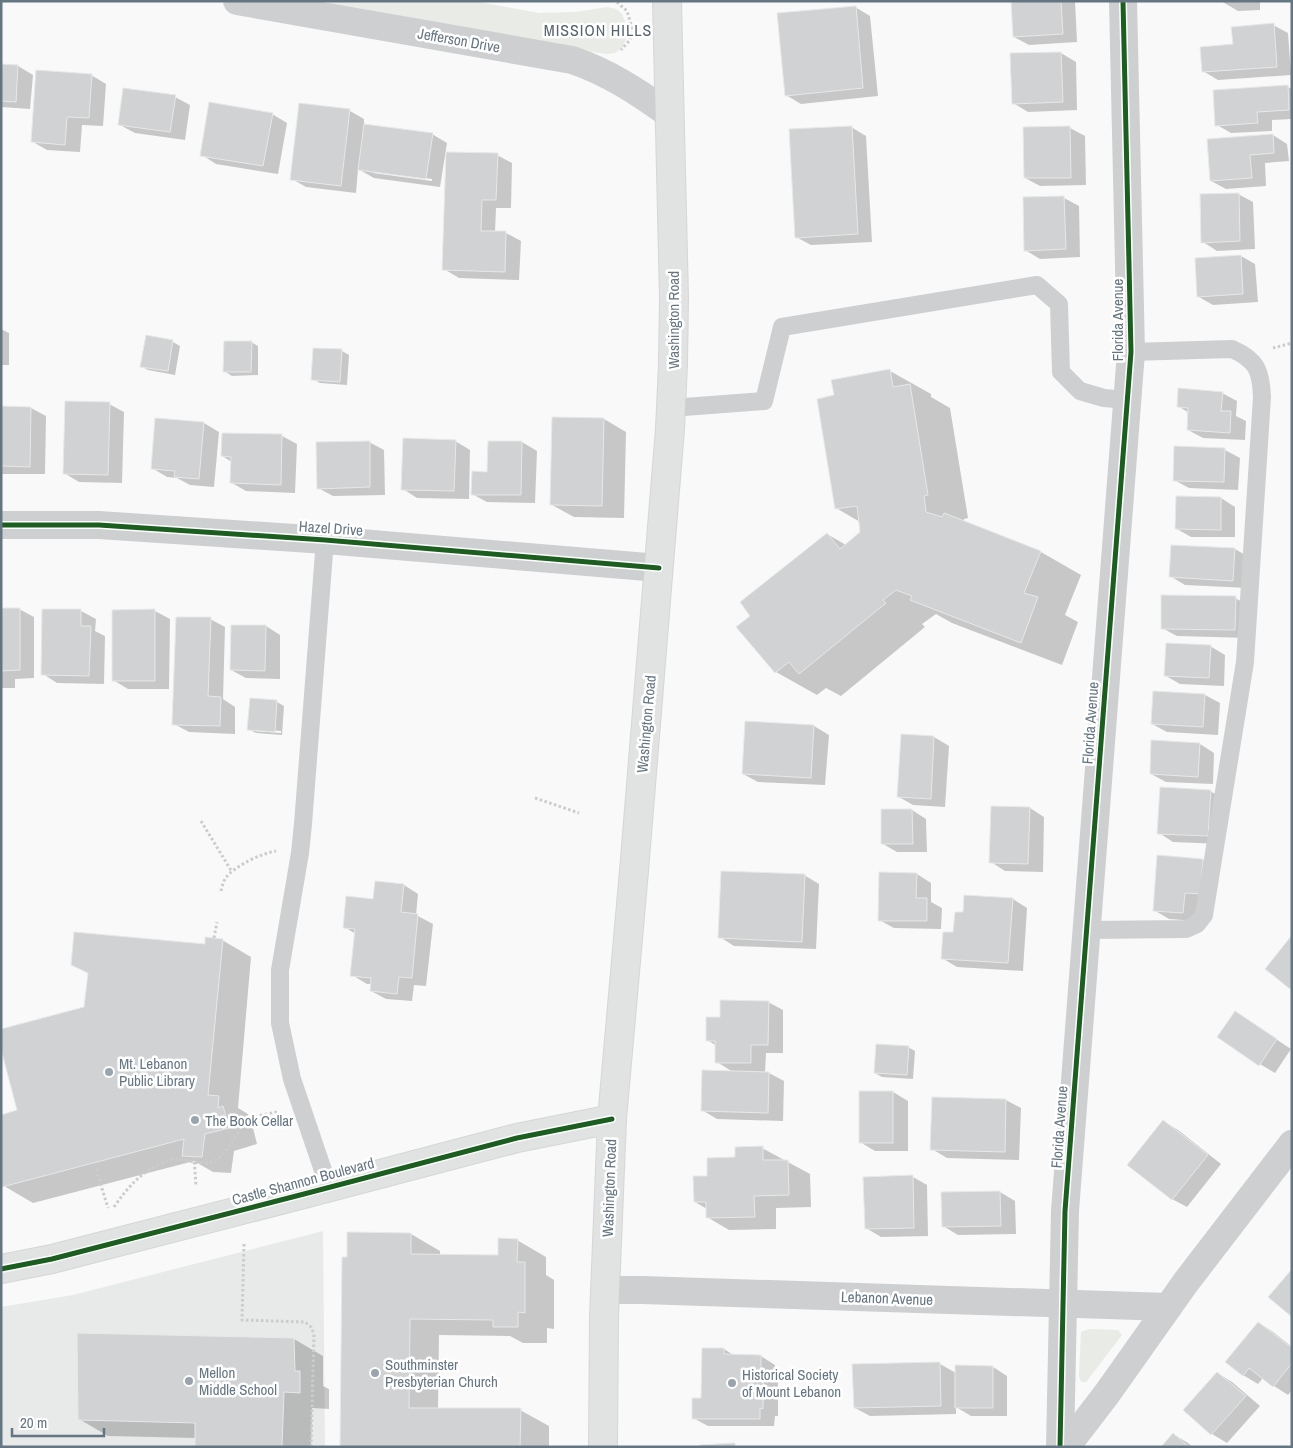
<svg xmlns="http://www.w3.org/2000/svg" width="1293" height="1448" viewBox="0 0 1293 1448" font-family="'Archivo Narrow',sans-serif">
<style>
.built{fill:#e8e9e9}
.green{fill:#e8ebe6}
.shadow{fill:#0003;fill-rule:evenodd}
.building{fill:#d0d2d3;stroke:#e8e8e8}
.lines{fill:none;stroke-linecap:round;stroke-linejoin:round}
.secondary-casing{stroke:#d5d6d7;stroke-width:30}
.primary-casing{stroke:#d5d6d7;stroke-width:30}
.path{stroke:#cbcccd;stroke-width:3;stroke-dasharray:2.5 2.5;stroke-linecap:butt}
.lane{stroke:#cecfd0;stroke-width:18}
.street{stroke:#cecfd0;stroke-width:28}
.secondary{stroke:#e1e2e2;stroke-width:28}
.primary{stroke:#e1e2e2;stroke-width:28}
.cycleway-casing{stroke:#fff;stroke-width:8}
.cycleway{stroke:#1b5e20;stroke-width:5}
.poi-dot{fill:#99a4ac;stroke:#fff;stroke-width:2}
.labels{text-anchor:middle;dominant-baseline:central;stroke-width:5;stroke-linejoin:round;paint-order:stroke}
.street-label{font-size:15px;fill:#657683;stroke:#fff}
.poi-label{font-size:15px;fill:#657683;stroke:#fff;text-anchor:start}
.neighbourhood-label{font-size:16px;letter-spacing:1px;fill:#57646e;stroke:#fff}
</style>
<rect width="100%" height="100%" fill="#f9f9f9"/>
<!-- built -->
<path class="built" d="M323,1231L325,1447H1V1307L73,1295Z"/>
<!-- green -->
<g class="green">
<path d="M320,1H474L539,13L576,12L607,7L616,9L622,14L625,21L626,39L623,47L615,53L605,54Z"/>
<path d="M1089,1329L1118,1330L1122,1335L1086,1382H1081L1079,1376L1081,1332Z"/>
</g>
<!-- shadow -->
<g class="shadow">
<path d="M1012,1H1075L1077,42L1029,45L1014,37Z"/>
<path d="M1221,1H1260V10L1238,11Z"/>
<path d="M855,7L870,16L878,96L801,104L786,95Z"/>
<path d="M1273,25L1288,33L1291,75L1218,80L1203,71Z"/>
<path d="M1061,53L1076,62L1077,110L1028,112L1013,103L1011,55Z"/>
<path d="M1,65L18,66L33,75L30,109L1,107Z"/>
<path d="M91,75L106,84L103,126L82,125L80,152L47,150L33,142Z"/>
<path d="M1288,87L1292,89V119L1272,120V131L1231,133L1217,125Z"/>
<path d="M175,97L190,105L185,140L135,133L120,125Z"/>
<path d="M350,111L364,119V125L432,134L447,143L440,187L374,178L358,169L356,193L306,187L292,179ZM373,171L432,179V181L373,173Z"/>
<path d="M272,114L287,123L278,174L216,164L202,155Z"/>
<path d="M851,127L866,136L872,242L811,245L796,237Z"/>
<path d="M1070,128L1085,136L1086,185L1040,186L1025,178Z"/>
<path d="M1273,135L1287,144L1289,161L1265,163L1266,186L1226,189L1211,181Z"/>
<path d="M497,155L512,163L511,208H496L495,232L506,233L521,241L519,280L459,278L444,269Z"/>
<path d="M1238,194L1253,202L1255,249L1217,251L1203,242Z"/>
<path d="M1064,198L1079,206L1080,257L1040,259L1025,250L1024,199Z"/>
<path d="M1241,256L1255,264L1258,302L1213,305L1199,297Z"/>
<path d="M1,329L9,333V365H1Z"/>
<path d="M147,337L173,342L180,346L175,375L148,370L141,366Z"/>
<path d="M251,342L258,346V375L232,376L224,371Z"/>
<path d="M314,349L342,351L349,355L347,385L320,383L313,379Z"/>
<path d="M890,371L931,394V397L950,408L968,518L964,519V522L1041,552L1081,575L1065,615L1078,622L1062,665L952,623L936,614L922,624L925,627L841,696L826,688L817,695L776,672L751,616L827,534L846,545L862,532L860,522L836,508L835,396Z"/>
<path d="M1222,393L1237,401L1236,416L1246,421L1245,440L1203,438L1188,430L1189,413L1178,406Z"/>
<path d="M109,404L124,412L122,483L79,482L64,473Z"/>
<path d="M1,407L31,408L46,416L45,474H1Z"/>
<path d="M604,419L626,432L624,518L574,517L552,505Z"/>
<path d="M204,423L219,432L214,487L190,485L177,478L167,477L152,468Z"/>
<path d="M282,436L297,444L295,493L246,491L232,483V462L222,456Z"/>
<path d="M455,441L470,450L469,499L417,498L403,489Z"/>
<path d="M369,442L384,450L385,495L333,496L318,488Z"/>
<path d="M522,442L537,451L535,503L487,502L472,494L488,473Z"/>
<path d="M1225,450L1240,458L1238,490L1189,488L1174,480Z"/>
<path d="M1221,498L1235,507V537H1191L1177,529Z"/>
<path d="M1172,546L1235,549L1250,558L1248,588L1185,585L1170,576Z"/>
<path d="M1235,598L1250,606L1249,638L1177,636L1162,628Z"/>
<path d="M1,609H19L34,617V678L15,679V688H1Z"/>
<path d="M81,611L96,619L95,631L105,636L104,684L57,683L43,674Z"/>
<path d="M113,611H155L170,619L169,689H128L113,680Z"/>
<path d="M210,619L225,627L223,699L235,707V734L189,732L174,724Z"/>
<path d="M266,626L280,635V679L246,678L231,670Z"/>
<path d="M1210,646L1225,655L1224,686L1180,684L1166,676Z"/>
<path d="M1205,695L1220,703L1218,735L1167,732L1152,724Z"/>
<path d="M251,700L277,702L284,706L282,735L256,733L248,729ZM254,729L281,731V733L254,731Z"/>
<path d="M814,726L829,735L825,785L758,782L743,774Z"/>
<path d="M902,735L934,737L949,746L945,807L913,805L899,797Z"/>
<path d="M1200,744L1214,753L1213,784L1166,782L1151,774Z"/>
<path d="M1210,791L1225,800L1222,844L1173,842L1159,833Z"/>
<path d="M1030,808L1044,817L1043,872L1005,871L991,862Z"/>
<path d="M912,810L926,819L927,852H897L883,844Z"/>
<path d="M1203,860L1218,869L1197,921L1169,919L1154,910Z"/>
<path d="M917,874L931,883V902L942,908L941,929L894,928L879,920Z"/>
<path d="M804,875L819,884L816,949L734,946L720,937Z"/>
<path d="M404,885L418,894L416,915L433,924L426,986L414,985L412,1001L386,999L371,991L372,984H367L352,975L356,934L344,927L375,901Z"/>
<path d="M1013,899L1027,908L1023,971L957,967L942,958L964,913Z"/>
<path d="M222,940L251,957L238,1108L248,1114L247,1122L252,1124L257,1144L234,1151L231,1173L213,1172L194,1161L33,1203L4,1186L19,1111L85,1008L89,974L72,964L206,945Z"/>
<path d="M768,1002L783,1010V1053H766L765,1073H769L784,1081L783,1121L717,1119L702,1110L733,1072L717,1062V1046L707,1040L721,1019Z"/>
<path d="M1235,1012L1291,1049L1275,1073L1260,1064Z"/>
<path d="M908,1047L915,1051L913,1079L882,1077L875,1073Z"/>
<path d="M860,1092H893L908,1101V1151H875L860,1142Z"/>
<path d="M1006,1100L1021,1108L1019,1160L947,1158L932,1149Z"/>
<path d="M1163,1121L1178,1130L1221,1164L1187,1207L1172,1199Z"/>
<path d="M762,1148L810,1174L811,1207L776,1208V1229L729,1230L707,1217V1209L695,1202L708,1177Z"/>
<path d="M913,1177L927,1185L928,1236L881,1237L866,1228Z"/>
<path d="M1000,1192L1015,1201L1016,1234L958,1235L943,1226L942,1193Z"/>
<path d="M348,1233L411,1234L440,1251V1256H499L517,1240L546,1257V1275L554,1280V1329L547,1328V1343H523L510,1336L439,1335L438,1409L520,1410L549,1426V1447H341Z"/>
<path d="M1259,1323L1273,1332L1292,1347V1390L1288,1395L1274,1386L1263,1378L1258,1384L1243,1375Z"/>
<path d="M294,1339L323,1356V1386L329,1389V1409L312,1408L311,1447H196V1438L108,1436L79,1419Z"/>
<path d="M724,1349L735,1356H761L775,1365V1377L778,1379V1416H775L774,1426H708L693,1418Z"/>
<path d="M940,1364L956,1373L993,1367L1007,1376V1416H971L956,1407V1414L870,1416L855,1408L854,1366Z"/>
<path d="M1217,1373L1232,1382L1260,1406L1227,1443L1212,1434L1185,1410Z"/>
<path d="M1173,1434L1188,1443L1192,1447H1163Z"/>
</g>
<!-- building -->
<g class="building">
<path d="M1011,1H1061L1063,34L1013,37Z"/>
<path d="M856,6L863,88L785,96L777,13Z"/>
<path d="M1274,23L1277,67L1202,72L1200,47L1233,44L1231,27Z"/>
<path d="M1061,52L1063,102L1012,104L1010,53Z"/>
<path d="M1,64L18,65L16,102L1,101Z"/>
<path d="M36,70L92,74L89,118L67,117L65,145L31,142Z"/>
<path d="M1288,85L1289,110L1257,112L1258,123L1215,126L1213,90Z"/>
<path d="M123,88L176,95L170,132L118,125Z"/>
<path d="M209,102L273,113L263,166L200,156Z"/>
<path d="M299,103L350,109L341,186L290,180Z"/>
<path d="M364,124L433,133L426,179L358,170Z"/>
<path d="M852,126L858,234L795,238L789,129Z"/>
<path d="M1070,126L1071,178H1024L1023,127Z"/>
<path d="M1273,134L1274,153L1250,155L1252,178L1210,181L1207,139Z"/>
<path d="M446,152L498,153L496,200H482L481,231H506L505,272L442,270Z"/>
<path d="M1239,193L1240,241L1201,243L1200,194Z"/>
<path d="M1064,196L1066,249L1024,251L1023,197Z"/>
<path d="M1241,255L1243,294L1197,297L1195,258Z"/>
<path d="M146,335L173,340L168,371L140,367Z"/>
<path d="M224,341H252L251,372H223Z"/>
<path d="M313,348L342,349L340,382L311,380Z"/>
<path d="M890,369L893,387L910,384L928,495L924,496L926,512L942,517L944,513L1041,551L1024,593L1038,597L1021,643L910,600L912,596L896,590L883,600L886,603L799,674L789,662L775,673L736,627L750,616L740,602L827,533L840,549L860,532L857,506L835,509L817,399L834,395L831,380Z"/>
<path d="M1178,388L1223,392L1221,411H1231L1230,433L1187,430L1188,408L1177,407Z"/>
<path d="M65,401L110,402L108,475L63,474Z"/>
<path d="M1,406L31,407L30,467L1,466Z"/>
<path d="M552,417L604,418L602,506L550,505Z"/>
<path d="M155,418L204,422L199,479L174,477L175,471L151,469Z"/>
<path d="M222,433L282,434L281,485L230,483L231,457L221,456Z"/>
<path d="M403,438L456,440L454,491L401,490Z"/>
<path d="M370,441V487L317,489L316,442Z"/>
<path d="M488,441H522L521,495H471L472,471L487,472Z"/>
<path d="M1174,446L1225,448L1224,482L1173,481Z"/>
<path d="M1176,496L1221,497V530L1175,529Z"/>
<path d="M1171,545L1235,548L1233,581L1169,577Z"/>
<path d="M1161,595L1236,596L1235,630L1161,629Z"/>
<path d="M1,608H20V670L1,671Z"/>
<path d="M42,609H81V626H91L89,676L41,675Z"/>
<path d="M155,609V681H112V610Z"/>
<path d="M176,617H211L208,696L221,697L220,726L172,725Z"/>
<path d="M231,625H266L265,671L230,670Z"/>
<path d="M1166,643L1211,645L1209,678L1164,676Z"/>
<path d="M1153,691L1205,694L1203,727L1151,724Z"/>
<path d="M250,698L277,700L275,732L247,730Z"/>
<path d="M745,721L814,725L811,778L742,774Z"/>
<path d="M901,734L934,736L931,799L897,797Z"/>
<path d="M1151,740L1200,743L1198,777L1150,774Z"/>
<path d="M1160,787L1211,790L1208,836L1157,834Z"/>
<path d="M991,806L1030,807L1028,864L989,863Z"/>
<path d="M881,809H912L913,844H881Z"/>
<path d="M1157,855L1203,859L1200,894L1185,893L1183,913L1153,911Z"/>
<path d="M721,871L805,874L802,942L718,938Z"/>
<path d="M879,872L917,873L916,898H927V921H878Z"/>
<path d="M375,881L404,884L401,912L418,914L412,978L399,977L397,994L370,991L371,978L350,976L355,929L343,928L346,896L373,899Z"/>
<path d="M964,895L1013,898L1008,963L941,959L943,932H953L955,912H963Z"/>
<path d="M74,932L205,944V937L223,939L208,1095L219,1096L218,1108L223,1106L229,1128L205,1134L202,1157L182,1156L184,1139L2,1187L1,1182V1115L17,1110L1,1049V1029L84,1007L88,973L71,965Z"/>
<path d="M1292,935V988L1290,989L1265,969Z"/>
<path d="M720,1000L769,1001L768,1045H751V1063H715V1041H706V1017H720Z"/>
<path d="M1235,1011L1277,1039L1259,1066L1217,1037Z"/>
<path d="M876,1044L909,1046L907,1075L874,1073Z"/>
<path d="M702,1070L769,1072L768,1113L701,1111Z"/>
<rect x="859" y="1091" width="34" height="52"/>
<path d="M932,1097L1006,1099L1005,1152L930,1150Z"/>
<path d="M1163,1120L1208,1155L1172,1200L1127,1165Z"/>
<path d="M763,1146V1160H788L789,1195L754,1196L755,1217L706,1218V1202H694L693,1176H707V1158L735,1157V1147Z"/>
<path d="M913,1175L914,1228L865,1229L863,1177Z"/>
<path d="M1000,1191L1001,1226L942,1227L941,1192Z"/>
<path d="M347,1232L411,1233V1254L498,1255V1238L518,1239L517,1262H525V1313L518,1312V1327H493V1320L410,1319L409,1408H521L520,1447H340L342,1257H347Z"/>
<path d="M1292,1269V1317L1268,1297Z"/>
<path d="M1258,1322L1292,1348V1363L1273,1387L1249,1368L1243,1376L1225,1362Z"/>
<path d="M77,1333L294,1338L295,1371H300V1393L284,1392L282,1447H195V1423L78,1420Z"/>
<path d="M702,1348H724V1354L761,1355V1369H764L763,1409L760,1408V1419H692V1398H701Z"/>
<path d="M940,1362L941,1406L854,1408L852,1364Z"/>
<path d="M955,1365L993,1366V1408H955Z"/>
<path d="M1217,1372L1246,1396L1211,1435L1183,1410Z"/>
<path d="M1173,1433L1189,1447H1161Z"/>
<path d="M735,1443V1447H700V1445Z"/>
</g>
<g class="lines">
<defs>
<path id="secondary" d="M1,1269L52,1259L304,1194L517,1138L612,1119"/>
<path id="primary" d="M603,1447L604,1317L612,1119L634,871L670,429L673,364L674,298L667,1"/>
</defs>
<!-- secondary casing -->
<use href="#secondary" class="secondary-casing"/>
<!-- primary casing -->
<use href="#primary" class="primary-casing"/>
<!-- path -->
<g class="path">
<path d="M617,2L627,11L632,28L630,40L621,50"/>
<path d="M1273,348L1292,343"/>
<path d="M535,798L579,813"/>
<path d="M201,821L232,872"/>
<path d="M221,891C222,887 223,883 225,879C232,867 262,853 276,851"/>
<path d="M214,938L217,922"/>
<path d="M194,1157L196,1186"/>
<path d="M96,1169L108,1208"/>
<path d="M114,1207C128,1187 140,1173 162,1163C167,1161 172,1159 177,1159C188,1159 200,1166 212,1162C225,1157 235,1134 245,1124C253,1116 266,1114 277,1112"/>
<path d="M244,1244L242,1320L305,1322L311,1327L314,1334L311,1447"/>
</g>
<!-- lane -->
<g class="lane">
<path d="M671,408L764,401L782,327L1037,285L1059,304L1061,372L1080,391L1104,398L1127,400"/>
<path d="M325,540L303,824L300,853L280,970V1023L292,1079L329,1188"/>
<path d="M1087,930L1186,929L1197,924L1204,915L1245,662L1262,397C1261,371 1257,360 1232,349L1131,352"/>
</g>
<!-- street -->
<g class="street">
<path d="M237,1L572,60C608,72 638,92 669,114"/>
<path d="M1,525H99L325,540L659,568"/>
<path d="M605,1290H642L1168,1307"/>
<path d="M1060,1447L1065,1211L1131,352L1123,1"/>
<path d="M1066,1447L1106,1395L1186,1282L1292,1144"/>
</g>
<!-- secondary -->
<use href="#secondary" class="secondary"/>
<!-- primary -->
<use href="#primary" class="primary"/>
<defs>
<g id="cycleway">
<path d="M1,525H99L325,540L659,568"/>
<path d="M1,1269L52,1259L304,1194L517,1138L612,1119"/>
<path d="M1060,1447L1065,1211L1131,352L1123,1"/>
</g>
</defs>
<!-- cycleway casing -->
<use href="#cycleway" class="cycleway-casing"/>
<!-- cycleway -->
<use href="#cycleway" class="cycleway"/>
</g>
<!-- markers -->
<g class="poi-dot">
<circle cx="109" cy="1072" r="5"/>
<circle cx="195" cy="1120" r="5"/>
<circle cx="375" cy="1373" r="5"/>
<circle cx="189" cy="1381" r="5"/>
<circle cx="732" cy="1383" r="5"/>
</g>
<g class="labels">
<!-- street labels -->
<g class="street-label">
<text transform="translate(459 40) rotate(10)">Jefferson Drive</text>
<text transform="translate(673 320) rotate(-90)">Washington Road</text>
<text transform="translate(1117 320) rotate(-90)">Florida Avenue</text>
<text transform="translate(331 528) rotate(4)">Hazel Drive</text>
<text transform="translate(1090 723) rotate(-86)">Florida Avenue</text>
<text transform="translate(646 724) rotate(-85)">Washington Road</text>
<text transform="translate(1059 1127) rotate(-86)">Florida Avenue</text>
<text transform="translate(303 1181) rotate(-15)">Castle Shannon Boulevard</text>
<text transform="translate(609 1188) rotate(-88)">Washington Road</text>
<text transform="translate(887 1298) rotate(2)">Lebanon Avenue</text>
</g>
<!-- poi labels -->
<g class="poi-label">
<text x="119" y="1063">Mt. Lebanon<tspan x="119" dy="17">Public Library</tspan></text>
<text x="205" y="1120">The Book Cellar</text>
<text x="385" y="1364">Southminster<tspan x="385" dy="17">Presbyterian Church</tspan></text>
<text x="199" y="1372">Mellon<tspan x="199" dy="17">Middle School</tspan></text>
<text x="742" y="1374">Historical Society<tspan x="742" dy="17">of Mount Lebanon</tspan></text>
</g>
<!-- neighbourhood labels -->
<g class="neighbourhood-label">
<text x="598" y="30">MISSION HILLS</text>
</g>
</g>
<!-- border -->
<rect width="1293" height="1448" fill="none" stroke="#657683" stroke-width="5"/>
<!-- scale -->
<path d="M12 1428v8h92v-8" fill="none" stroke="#657683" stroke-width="2.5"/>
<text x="20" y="1428" font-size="15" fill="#657683" stroke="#ffffff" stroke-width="4" paint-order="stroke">20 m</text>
</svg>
